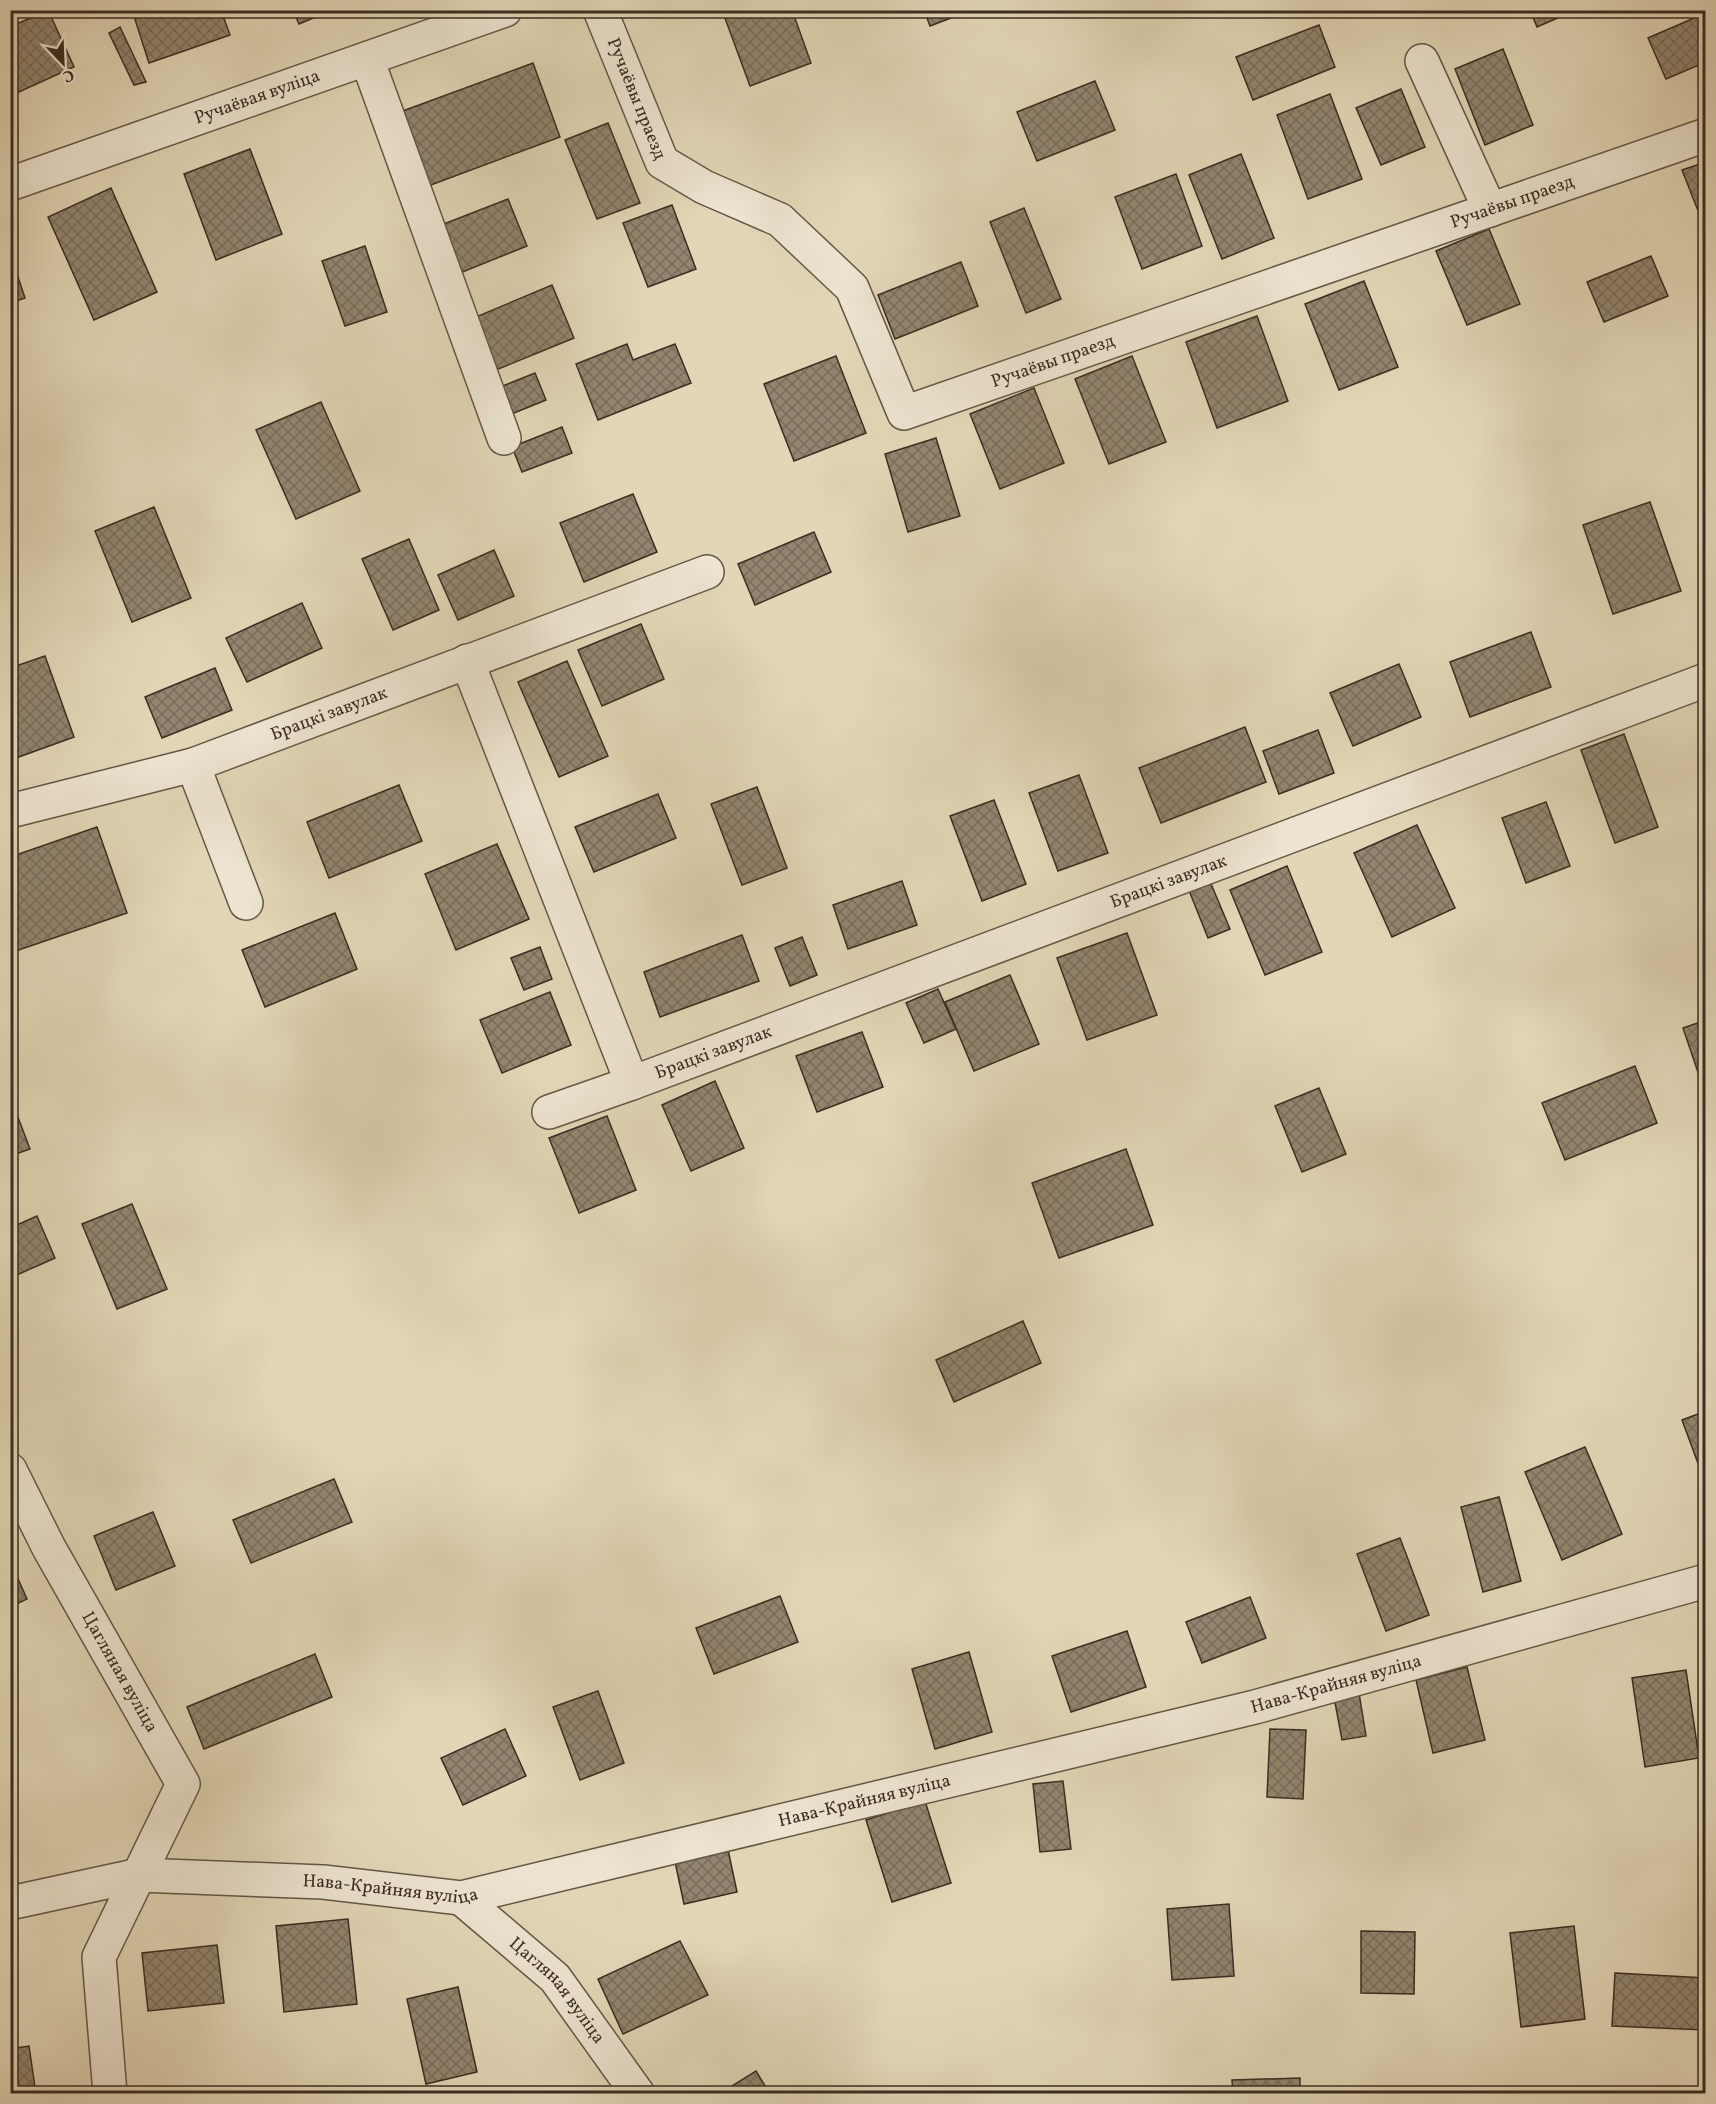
<svg xmlns="http://www.w3.org/2000/svg" width="1716" height="2104" viewBox="0 0 1716 2104" font-family="Vollkorn,serif">
<style>
.building{fill:url(#building-cross-hatch);stroke:#3b2d22;stroke-width:1.5}
.lines{fill:none;stroke-linecap:round;stroke-linejoin:round}
.minor-casing{stroke:#655747;stroke-width:36}
.minor{stroke:#ece4d0;stroke-width:33}
.labels{text-anchor:middle;dominant-baseline:central;stroke-width:4.5;stroke-linejoin:round;paint-order:stroke}
.street-label{font-size:18px;fill:#3b2d22;stroke:#ece4d0}
</style>
<defs>
<pattern id="building-cross-hatch" width="8" height="8" patternUnits="userSpaceOnUse" patternTransform="scale(1.5)"><rect width="8" height="8" fill="#92856f"/><path d="M0 0l8 8M0 8l8-8" fill="none" stroke="#786d5b"/></pattern>
</defs>
<rect width="100%" height="100%" fill="#e2d6b6"/>
<filter id="stains"><feTurbulence type="fractalNoise" baseFrequency=".00333" numOctaves="4"/><feColorMatrix values="0 0 0 0 .2 0 0 0 0 .09 0 0 0 0 .02 0 0 0 .5 -.17"/></filter>
<radialGradient id="worn" r=".72"><stop offset=".6" stop-color="#630" stop-opacity="0"/><stop offset="1" stop-color="#630" stop-opacity=".3"/></radialGradient>
<!-- building -->
<g class="building">
<path d="M48,10L74,67L10,96V27Z"/>
<path d="M132,10H221L230,35L149,63Z"/>
<path d="M293,10H316L318,16L299,24Z"/>
<path d="M722,10H792L811,63L750,86Z"/>
<path d="M924,10H972L930,26Z"/>
<path d="M1530,10H1576L1537,27Z"/>
<path d="M1706,13V62L1666,79L1648,38Z"/>
<path d="M1319,25L1335,67L1253,100L1236,57Z"/>
<path d="M120,27L146,82L134,85L109,33Z"/>
<path d="M1503,49L1533,125L1485,145L1455,69Z"/>
<path d="M533,63L560,137L428,186L400,112Z"/>
<path d="M1095,81L1115,130L1037,161L1017,112Z"/>
<path d="M1401,89L1425,147L1381,165L1356,108Z"/>
<path d="M1330,94L1362,179L1308,199L1277,115Z"/>
<path d="M608,123L640,203L597,219L565,140Z"/>
<path d="M250,149L282,234L216,260L184,174Z"/>
<path d="M1241,154L1274,238L1222,259L1189,175Z"/>
<path d="M1706,162V231L1682,170Z"/>
<path d="M1176,174L1202,246L1142,269L1115,197Z"/>
<path d="M111,188L157,292L94,320L48,217Z"/>
<path d="M508,199L527,246L450,277L431,229Z"/>
<path d="M672,205L696,269L648,287L623,223Z"/>
<path d="M1024,208L1061,299L1026,313L990,222Z"/>
<path d="M1489,229L1520,304L1467,325L1436,251Z"/>
<path d="M365,246L387,312L345,326L322,261Z"/>
<path d="M10,253L25,298L10,303Z"/>
<path d="M1651,256L1668,296L1604,322L1587,282Z"/>
<path d="M961,262L978,306L895,339L878,295Z"/>
<path d="M1364,281L1398,367L1339,390L1305,304Z"/>
<path d="M552,285L574,338L491,372L469,320Z"/>
<path d="M1257,316L1288,401L1217,428L1186,342Z"/>
<path d="M627,344L633,360L675,344L691,383L598,420L576,364Z"/>
<path d="M836,356L866,433L794,461L764,384Z"/>
<path d="M1132,356L1166,442L1109,464L1075,379Z"/>
<path d="M535,373L546,400L504,417L493,390Z"/>
<path d="M1034,388L1064,463L1000,489L970,414Z"/>
<path d="M321,402L360,491L296,519L256,430Z"/>
<path d="M562,427L572,453L522,472L512,447Z"/>
<path d="M936,438L960,516L908,532L885,454Z"/>
<path d="M633,494L657,552L584,582L560,523Z"/>
<path d="M1650,502L1681,591L1613,614L1583,525Z"/>
<path d="M154,507L191,598L132,622L95,531Z"/>
<path d="M814,532L831,572L755,605L738,564Z"/>
<path d="M409,539L439,610L393,630L362,559Z"/>
<path d="M494,550L514,596L458,620L438,575Z"/>
<path d="M302,603L322,648L247,682L226,638Z"/>
<path d="M641,624L664,679L602,706L578,650Z"/>
<path d="M1531,632L1551,687L1470,717L1450,662Z"/>
<path d="M45,656L74,737L16,758L10,743V668Z"/>
<path d="M567,661L608,756L559,777L518,682Z"/>
<path d="M1399,664L1421,717L1353,746L1330,693Z"/>
<path d="M215,668L232,710L162,738L145,697Z"/>
<path d="M1245,727L1266,782L1161,823L1139,768Z"/>
<path d="M1318,730L1334,773L1279,794L1263,751Z"/>
<path d="M1624,734L1658,827L1615,843L1581,750Z"/>
<path d="M1079,775L1108,853L1058,871L1029,793Z"/>
<path d="M399,785L422,841L329,878L307,822Z"/>
<path d="M757,787L787,868L742,885L711,804Z"/>
<path d="M658,794L676,838L594,872L575,827Z"/>
<path d="M994,800L1026,884L982,901L950,816Z"/>
<path d="M1546,802L1570,866L1526,883L1502,818Z"/>
<path d="M1417,825L1455,908L1392,937L1354,853Z"/>
<path d="M97,827L127,913L10,953V857Z"/>
<path d="M497,844L529,919L456,950L425,874Z"/>
<path d="M1287,866L1322,952L1265,975L1230,890Z"/>
<path d="M1209,879L1230,929L1208,938L1188,888Z"/>
<path d="M902,881L917,925L848,949L833,905Z"/>
<path d="M335,913L357,969L265,1007L242,950Z"/>
<path d="M1127,933L1157,1015L1087,1040L1057,958Z"/>
<path d="M742,935L759,981L660,1017L644,972Z"/>
<path d="M802,937L817,975L790,986L775,948Z"/>
<path d="M540,947L552,979L524,990L511,958Z"/>
<path d="M1010,975L1039,1044L974,1071L945,1002Z"/>
<path d="M938,989L956,1029L924,1043L906,1003Z"/>
<path d="M550,992L571,1045L502,1073L480,1020Z"/>
<path d="M1706,1020V1096L1683,1028Z"/>
<path d="M862,1032L883,1087L817,1112L796,1056Z"/>
<path d="M1635,1066L1657,1123L1565,1160L1542,1103Z"/>
<path d="M715,1081L744,1148L691,1171L662,1105Z"/>
<path d="M1319,1088L1346,1154L1302,1172L1275,1106Z"/>
<path d="M13,1104L30,1149L10,1156V1105Z"/>
<path d="M607,1116L636,1190L579,1213L549,1138Z"/>
<path d="M1126,1149L1153,1225L1059,1258L1032,1183Z"/>
<path d="M132,1204L167,1289L117,1309L82,1224Z"/>
<path d="M37,1216L55,1258L10,1278V1228Z"/>
<path d="M1023,1321L1041,1363L954,1402L936,1360Z"/>
<path d="M1706,1411V1485L1682,1420Z"/>
<path d="M1585,1447L1622,1534L1562,1560L1525,1472Z"/>
<path d="M334,1479L352,1522L251,1563L233,1520Z"/>
<path d="M1499,1497L1521,1581L1483,1592L1461,1507Z"/>
<path d="M153,1512L175,1566L116,1590L94,1536Z"/>
<path d="M1400,1538L1429,1615L1386,1631L1357,1554Z"/>
<path d="M10,1561L27,1599L10,1607Z"/>
<path d="M780,1596L798,1642L714,1674L696,1628Z"/>
<path d="M1250,1597L1266,1638L1202,1663L1186,1622Z"/>
<path d="M1127,1631L1146,1687L1071,1712L1052,1656Z"/>
<path d="M969,1652L992,1732L935,1749L912,1669Z"/>
<path d="M315,1654L332,1697L204,1749L187,1707Z"/>
<path d="M1467,1667L1485,1740L1433,1753L1416,1680Z"/>
<path d="M1686,1670L1699,1758L1645,1767L1632,1678Z"/>
<path d="M598,1691L624,1763L580,1780L553,1707Z"/>
<path d="M1359,1693L1366,1736L1342,1740L1334,1697Z"/>
<path d="M505,1729L526,1776L463,1805L441,1758Z"/>
<path d="M1270,1729L1306,1730L1303,1799L1267,1797Z"/>
<path d="M1063,1781L1071,1849L1040,1852L1033,1784Z"/>
<path d="M925,1801L951,1883L892,1902L866,1820Z"/>
<path d="M727,1845L737,1892L684,1904L674,1857Z"/>
<path d="M1229,1904L1234,1976L1172,1980L1167,1909Z"/>
<path d="M348,1919L357,2004L284,2012L276,1926Z"/>
<path d="M1574,1926L1585,2019L1521,2027L1510,1933Z"/>
<path d="M1361,1931L1415,1932L1414,1994L1361,1993Z"/>
<path d="M680,1941L708,1995L623,2034L598,1979Z"/>
<path d="M217,1945L224,2003L148,2011L142,1953Z"/>
<path d="M1615,1973L1706,1978V2030L1612,2026Z"/>
<path d="M458,1987L477,2072L426,2084L407,1999Z"/>
<path d="M29,2046L36,2094H10V2049Z"/>
<path d="M756,2071L770,2094H719Z"/>
<path d="M1300,2078V2094H1233L1232,2080Z"/>
</g>
<g class="lines">
<defs>
<g id="minor">
<path id="s1" d="M600,10L662,162L704,187L780,220L852,288L904,413L1706,135"/>
<path d="M367,59L504,438"/>
<path d="M1422,61L1490,210"/>
<path id="s2" d="M10,184L505,10"/>
<path d="M467,661L632,1083L549,1112"/>
<path d="M193,765L246,903"/>
<path id="s3" d="M10,811L193,765L707,572"/>
<path id="s4" d="M632,1083L1706,680"/>
<path id="s5" d="M10,1470L49,1548L183,1784L99,1957L110,2094"/>
<path id="s6" d="M461,1898L555,1978L638,2094"/>
<path id="s7" d="M10,1903L139,1875L323,1882L461,1898L1255,1707L1706,1581"/>
</g>
</defs>
<!-- minor casing -->
<use href="#minor" class="minor-casing"/>
<!-- minor -->
<use href="#minor" class="minor"/>
</g>
<g class="labels">
<!-- street labels -->
<g class="street-label">
<text stroke="none"><textPath href="#s2" startOffset="262">Ручаёвая вуліца</textPath></text>
<text stroke="none"><textPath href="#s1" startOffset="96">Ручаёвы праезд</textPath></text>
<text stroke="none"><textPath href="#s1" startOffset="1174">Ручаёвы праезд</textPath></text>
<text stroke="none"><textPath href="#s1" startOffset="688">Ручаёвы праезд</textPath></text>
<text stroke="none"><textPath href="#s3" startOffset="334">Брацкі завулак</textPath></text>
<text stroke="none"><textPath href="#s4" startOffset="573">Брацкі завулак</textPath></text>
<text stroke="none"><textPath href="#s4" startOffset="87">Брацкі завулак</textPath></text>
<text stroke="none"><textPath href="#s5" startOffset="230">Цагляная вуліца</textPath></text>
<text stroke="none"><textPath href="#s7" startOffset="1356">Нава-Крайняя вуліца</textPath></text>
<text stroke="none"><textPath href="#s7" startOffset="870">Нава-Крайняя вуліца</textPath></text>
<text stroke="none"><textPath href="#s7" startOffset="384">Нава-Крайняя вуліца</textPath></text>
<text stroke="none"><textPath href="#s6" startOffset="134">Цагляная вуліца</textPath></text>
</g>
</g>
<!-- margin -->
<rect width="1716" height="2104" fill="none" stroke="#e2d6b6" stroke-width="36"/>
<rect x="12" y="12" width="1692" height="2080" fill="none" stroke="#3b2d22" stroke-width="3"/>
<rect x="18" y="18" width="1680" height="2068" fill="none" stroke="#3b2d22" stroke-width="1.5"/>
<!-- north arrow -->
<g transform="translate(63 63) rotate(157)" stroke="#ece4d0" stroke-width="4.5" paint-order="stroke">
<path d="M0-4.5L10 22L0 15L-10 22Z" fill="#3b2d22"/>
<text y="-9" font-size="16" font-weight="bold" text-anchor="middle" fill="#3b2d22">С</text>
</g>
<rect width="100%" height="100%" filter="url(#stains)"/>
<rect width="100%" height="100%" fill="url(#worn)"/>
</svg>
